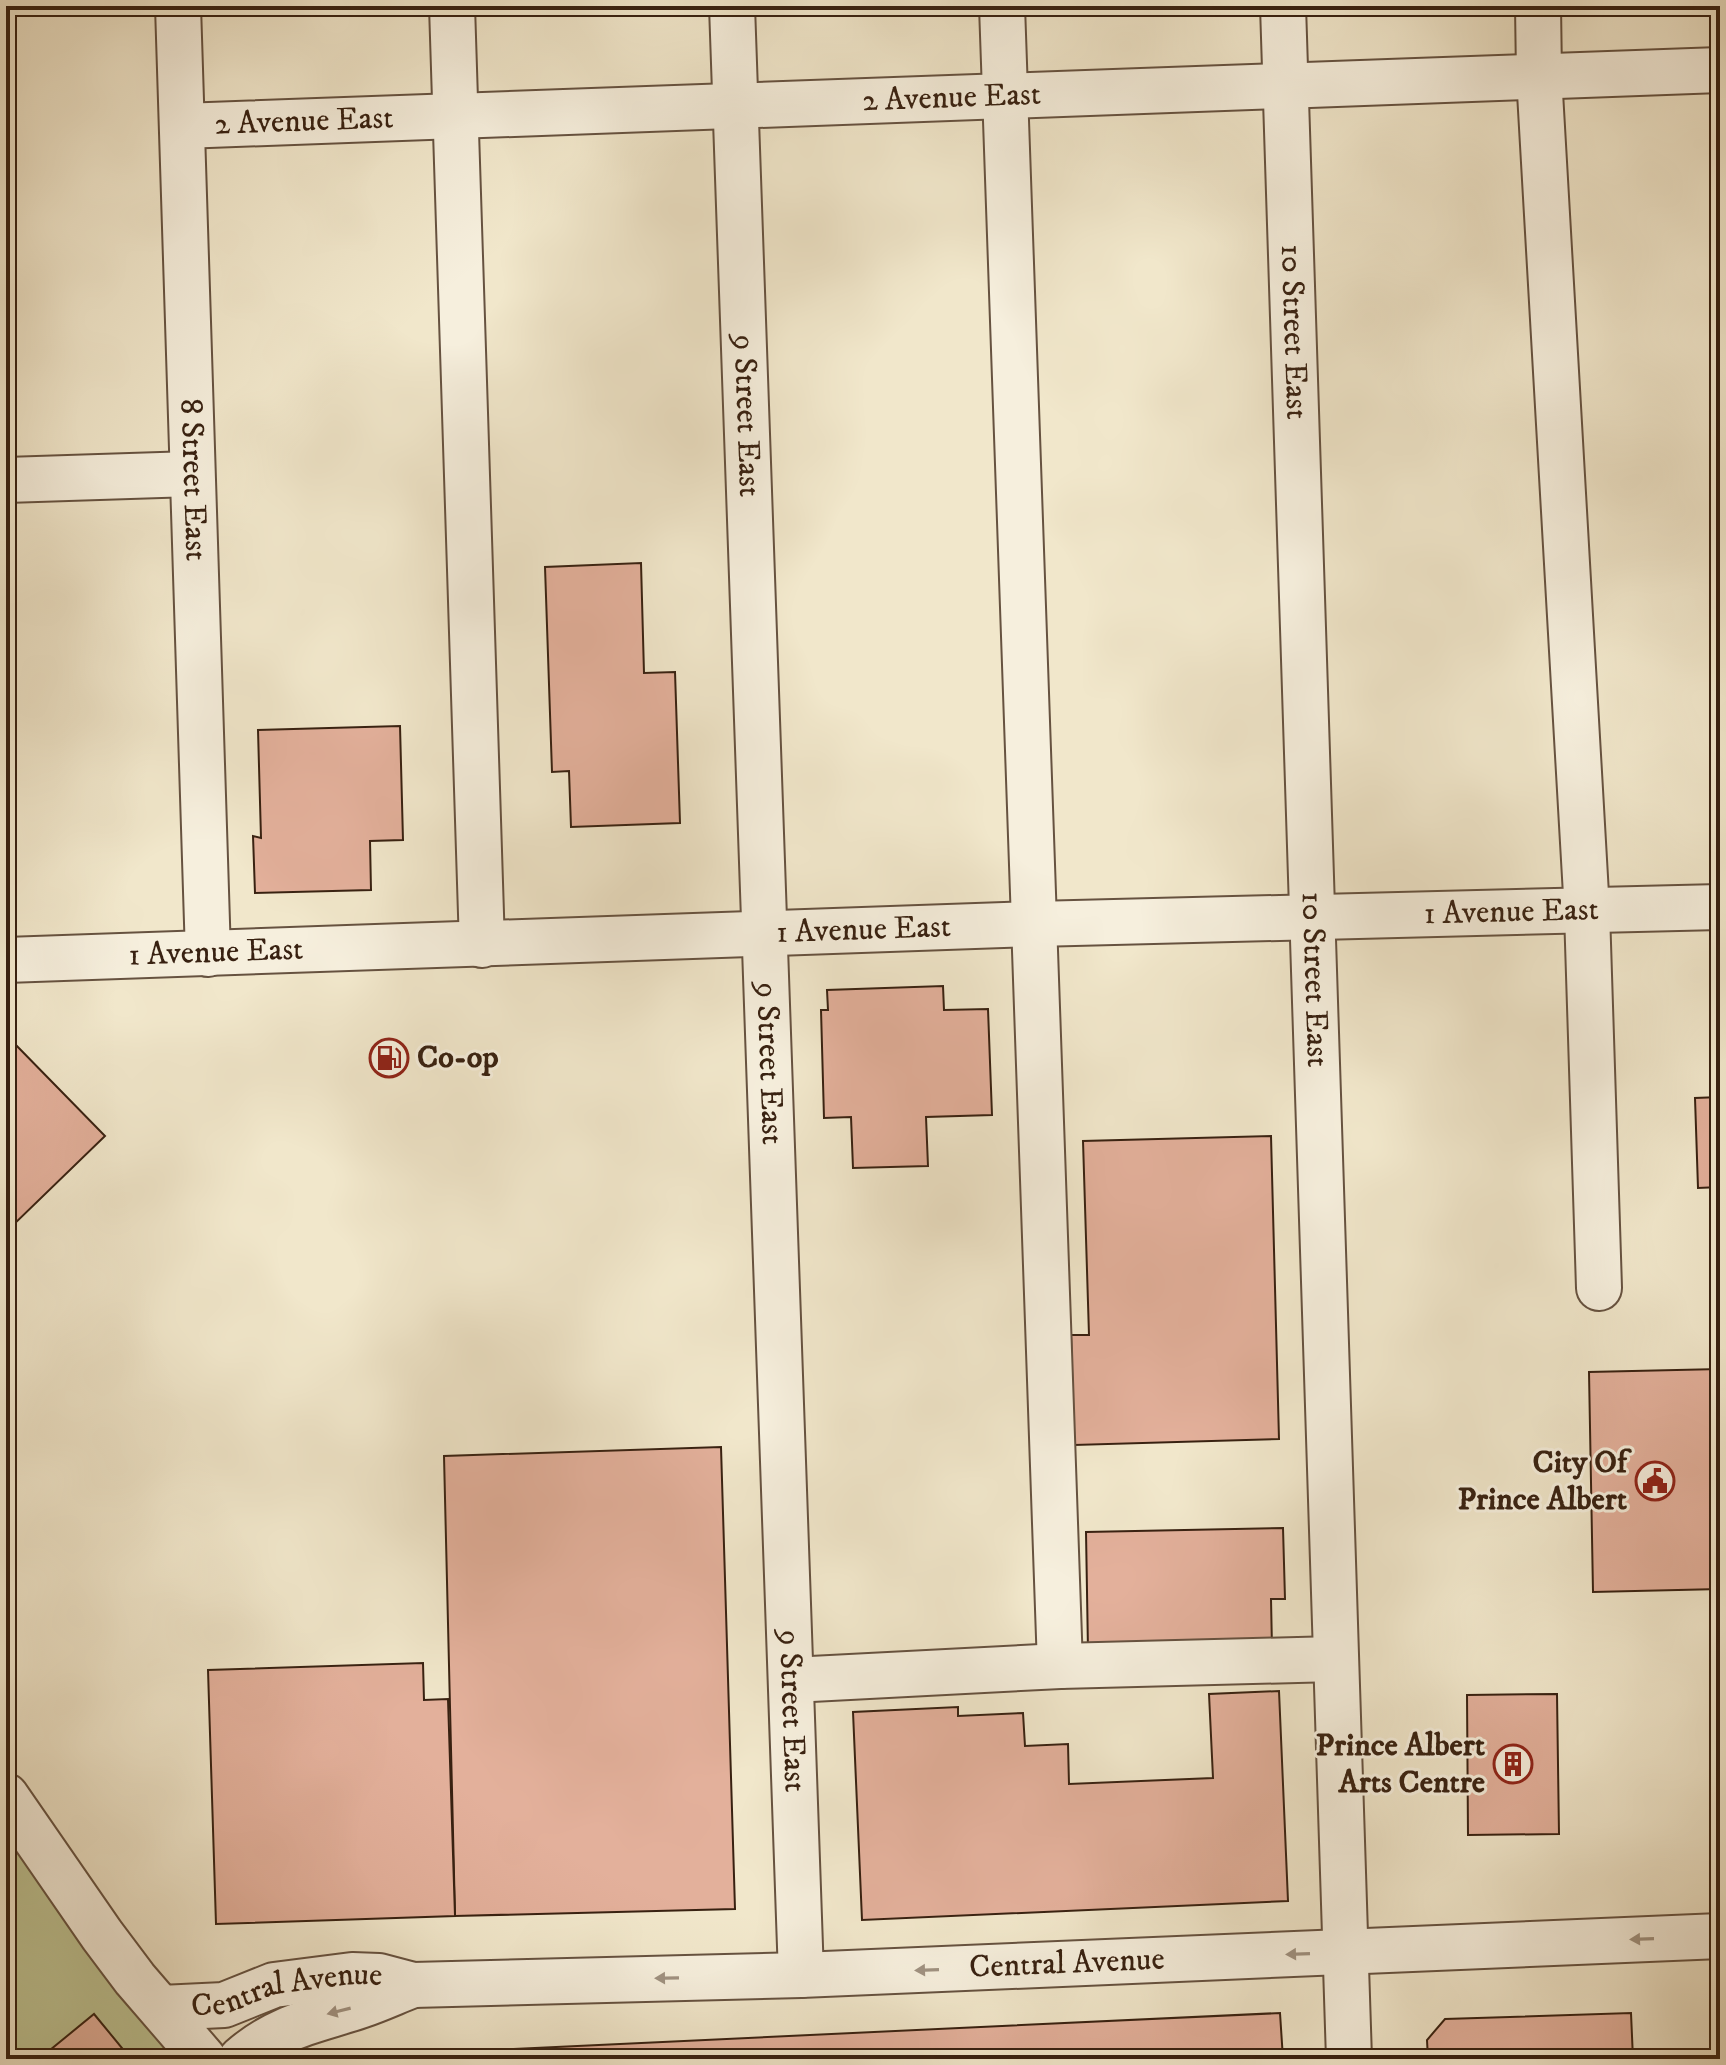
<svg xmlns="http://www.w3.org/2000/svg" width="1726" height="2065" viewBox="0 0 1726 2065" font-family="'IM FELL DW Pica',serif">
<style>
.green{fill:#bec494;stroke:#7b7252;stroke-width:2}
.building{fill:#e3b09b;stroke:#382111;stroke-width:2}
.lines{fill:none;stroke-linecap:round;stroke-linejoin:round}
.minor-casing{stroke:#665240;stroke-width:48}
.minor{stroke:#f6efdd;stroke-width:44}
.oneway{fill:#a09281}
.labels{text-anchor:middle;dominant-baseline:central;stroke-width:6;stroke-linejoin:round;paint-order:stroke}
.street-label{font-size:32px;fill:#382111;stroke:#f6efdd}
.poi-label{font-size:32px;font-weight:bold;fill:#382111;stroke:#f6efdd;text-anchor:end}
</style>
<rect width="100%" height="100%" fill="#f1e7cb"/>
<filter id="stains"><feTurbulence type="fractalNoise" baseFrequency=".0025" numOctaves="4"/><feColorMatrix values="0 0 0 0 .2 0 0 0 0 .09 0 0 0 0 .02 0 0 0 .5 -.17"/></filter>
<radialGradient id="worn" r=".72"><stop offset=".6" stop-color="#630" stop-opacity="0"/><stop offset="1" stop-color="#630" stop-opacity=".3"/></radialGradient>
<!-- green -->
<path class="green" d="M6,1761L207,2059H6Z"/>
<!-- building -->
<g class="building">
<path d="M641,563L644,673L675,672L680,823L571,827L569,771L552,772L545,567Z"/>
<path d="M400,726L403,840L370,841L371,890L255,893L253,836L261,838L258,730Z"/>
<path d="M943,986L944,1010L988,1009L992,1115L926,1117L928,1166L853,1168L851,1117L824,1118L821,1010H828L827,990Z"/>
<path d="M12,1041L105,1136L6,1232V1047Z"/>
<path d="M1720,1097V1187L1698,1188L1695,1098Z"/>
<path d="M1271,1136L1279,1439L1074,1445L1071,1335H1089L1083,1141Z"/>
<path d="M1720,1369V1589L1593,1592L1589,1372Z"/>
<path d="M721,1447L735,1909L455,1916L444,1456Z"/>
<path d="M1283,1528L1285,1599H1271L1272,1648L1088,1651L1086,1532Z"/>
<path d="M423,1663L424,1700L448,1699L455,1916L216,1924L208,1670Z"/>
<path d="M1279,1691L1288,1901L862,1920L853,1712L958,1707V1716L1023,1713L1025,1746L1068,1744L1069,1784L1213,1778L1209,1694Z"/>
<path d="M1557,1694L1559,1834L1468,1835L1467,1695Z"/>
<path d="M1280,2013L1283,2059H339L340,2057Z"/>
<path d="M1631,2013L1633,2059H1428L1427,2040L1445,2019Z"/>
<path d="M94,2014L131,2059H39Z"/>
</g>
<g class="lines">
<defs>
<g id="minor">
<path id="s1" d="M178,6L208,954"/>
<path d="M452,6L482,945"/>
<path id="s2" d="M732,6L801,1975"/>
<path d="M1002,6L1060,1666"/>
<path id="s3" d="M1283,6L1349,2059"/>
<path d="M1538,6L1539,75L1587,912L1599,1288"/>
<path id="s4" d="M182,126L1720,70"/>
<path d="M6,480L192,474"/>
<path id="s5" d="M6,960L1035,924L1720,907"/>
<path d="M792,1680L1060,1666L1335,1659"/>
<path d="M6,1796L102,1935L135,1979L204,2059"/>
<path id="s6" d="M161,2008L224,2005L274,1985L352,1975L379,1976L413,1985L801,1975L1720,1936"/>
<path d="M241,2059C278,2026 315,2021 360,2006C378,2000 395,1992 413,1985"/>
</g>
</defs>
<!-- minor casing -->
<use href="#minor" class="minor-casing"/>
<!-- minor -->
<use href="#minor" class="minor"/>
</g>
<!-- one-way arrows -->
<defs><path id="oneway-solid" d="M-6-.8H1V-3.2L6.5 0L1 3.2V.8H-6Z" transform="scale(2)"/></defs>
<g class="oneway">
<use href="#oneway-solid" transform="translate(1642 1939) rotate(178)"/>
<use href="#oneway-solid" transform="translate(1298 1954) rotate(178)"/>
<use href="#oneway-solid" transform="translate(927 1970) rotate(178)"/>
<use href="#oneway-solid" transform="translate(667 1978) rotate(179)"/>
<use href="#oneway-solid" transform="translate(339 2011) rotate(166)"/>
</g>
<!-- icons -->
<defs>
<symbol id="fuel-ring" viewBox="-11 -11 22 22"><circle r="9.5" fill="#f6efdd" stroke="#8f2418" stroke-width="1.5"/><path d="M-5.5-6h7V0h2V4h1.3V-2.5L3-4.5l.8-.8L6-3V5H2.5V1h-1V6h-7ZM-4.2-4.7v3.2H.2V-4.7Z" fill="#8f2418"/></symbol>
<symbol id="civic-ring" viewBox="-11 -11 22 22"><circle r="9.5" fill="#f6efdd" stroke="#8f2418" stroke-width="1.5"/><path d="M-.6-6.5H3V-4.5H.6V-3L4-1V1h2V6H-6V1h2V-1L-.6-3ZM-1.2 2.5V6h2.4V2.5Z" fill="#8f2418"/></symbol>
<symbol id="building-ring" viewBox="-11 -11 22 22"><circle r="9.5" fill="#f6efdd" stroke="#8f2418" stroke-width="1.5"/><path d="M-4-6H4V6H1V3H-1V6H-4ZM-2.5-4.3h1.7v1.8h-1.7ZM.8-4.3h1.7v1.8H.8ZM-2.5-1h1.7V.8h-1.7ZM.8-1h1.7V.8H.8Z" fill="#8f2418"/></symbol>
</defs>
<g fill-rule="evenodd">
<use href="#fuel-ring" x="367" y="1036" width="44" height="44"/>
<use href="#civic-ring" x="1633" y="1459" width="44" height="44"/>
<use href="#building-ring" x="1491" y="1742" width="44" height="44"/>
</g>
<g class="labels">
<!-- street labels -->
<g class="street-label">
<text stroke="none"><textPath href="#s4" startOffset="770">2 Avenue East</textPath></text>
<text stroke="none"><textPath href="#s4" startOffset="122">2 Avenue East</textPath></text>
<text stroke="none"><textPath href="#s3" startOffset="326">10 Street East</textPath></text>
<text stroke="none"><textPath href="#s2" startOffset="410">9 Street East</textPath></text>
<text stroke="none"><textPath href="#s1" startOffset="474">8 Street East</textPath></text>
<text stroke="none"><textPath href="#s5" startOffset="1506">1 Avenue East</textPath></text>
<text stroke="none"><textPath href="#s5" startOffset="858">1 Avenue East</textPath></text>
<text stroke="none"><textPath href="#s5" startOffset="210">1 Avenue East</textPath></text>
<text stroke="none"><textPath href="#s3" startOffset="974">10 Street East</textPath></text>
<text stroke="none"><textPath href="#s2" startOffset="1058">9 Street East</textPath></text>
<text stroke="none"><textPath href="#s2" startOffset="1706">9 Street East</textPath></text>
<text stroke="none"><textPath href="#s6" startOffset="912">Central Avenue</textPath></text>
<text stroke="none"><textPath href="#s6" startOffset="128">Central Avenue</textPath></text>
</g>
<!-- poi labels -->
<g class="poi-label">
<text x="417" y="1058" text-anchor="start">Co-op</text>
<text x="1627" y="1463">City Of<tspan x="1627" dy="37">Prince Albert</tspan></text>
<text x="1485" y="1746">Prince Albert<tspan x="1485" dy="37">Arts Centre</tspan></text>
</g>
</g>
<!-- margin -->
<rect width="1726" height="2065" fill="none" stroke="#f1e7cb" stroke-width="32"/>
<rect x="8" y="8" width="1710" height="2049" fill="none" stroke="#382111" stroke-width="4"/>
<rect x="16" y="16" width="1694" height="2033" fill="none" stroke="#382111" stroke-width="2"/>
<rect width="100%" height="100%" filter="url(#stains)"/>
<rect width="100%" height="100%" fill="url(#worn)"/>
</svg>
